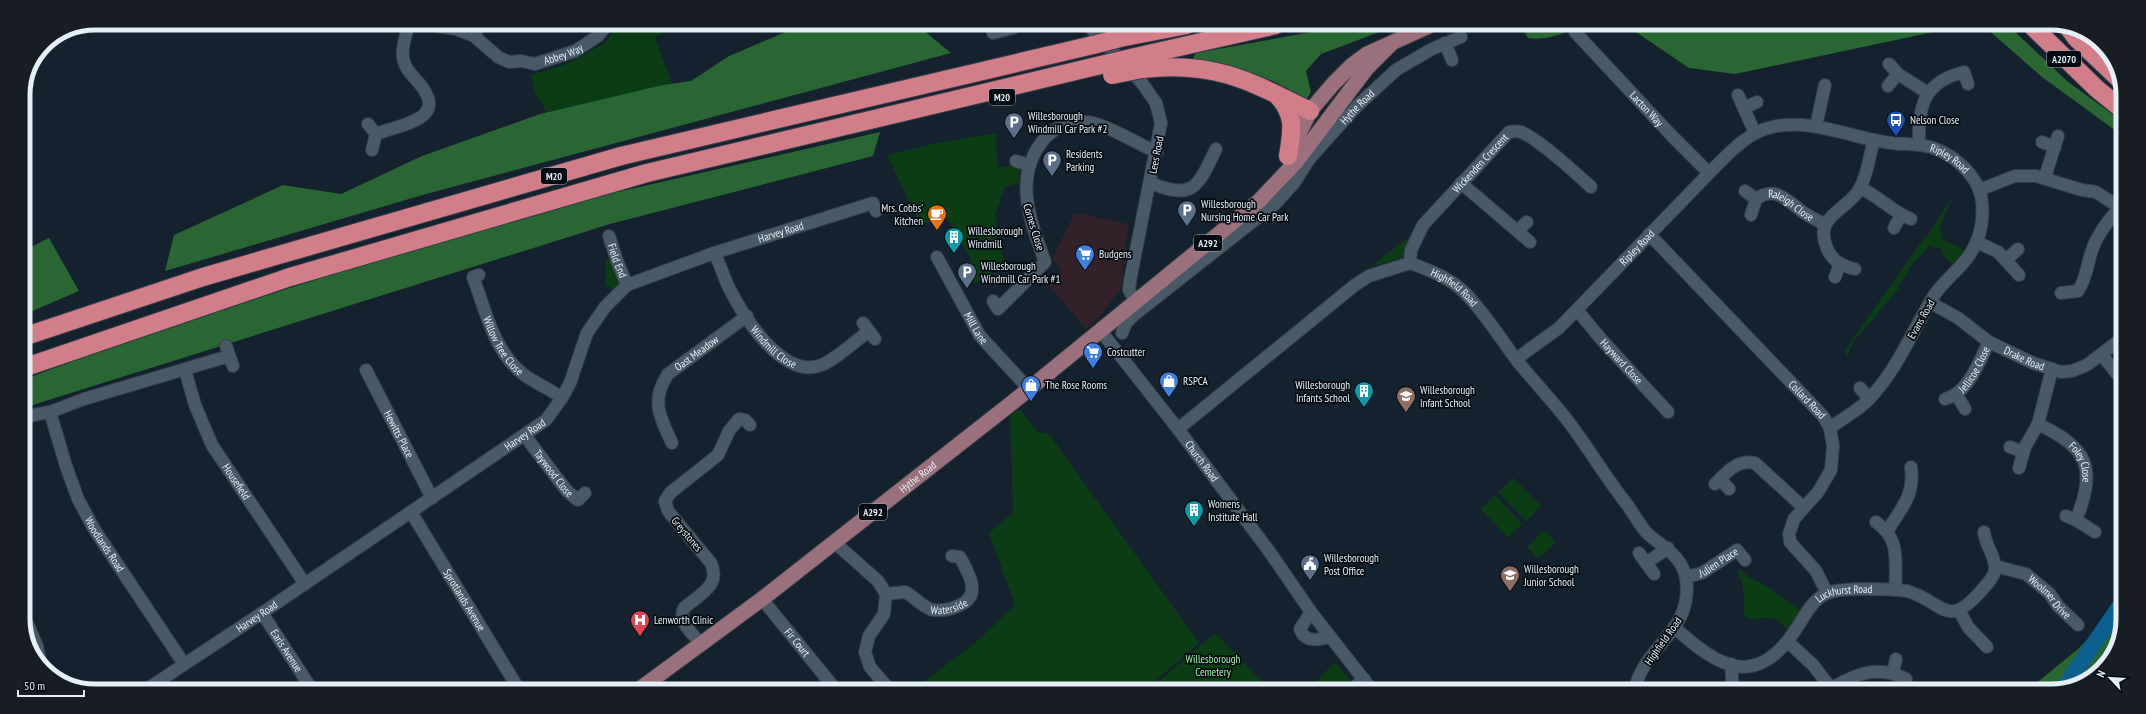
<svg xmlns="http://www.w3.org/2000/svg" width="2146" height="714" viewBox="0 0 2146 714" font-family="'PT Sans Narrow',sans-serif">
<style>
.commercial{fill:#33212a}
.green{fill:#0b3d15}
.forest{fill:#286731}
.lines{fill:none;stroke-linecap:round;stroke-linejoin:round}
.river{stroke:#0b6090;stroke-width:16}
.minor-casing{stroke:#333d48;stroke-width:14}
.major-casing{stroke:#333d48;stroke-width:17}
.highway-casing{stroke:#333d48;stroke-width:20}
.minor{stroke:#485967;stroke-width:12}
.major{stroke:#9b6f7b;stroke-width:15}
.highway{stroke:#d27e88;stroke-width:18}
.highway-bridge-casing{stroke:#333d48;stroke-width:20;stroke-linecap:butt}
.highway-bridge{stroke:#d27e88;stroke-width:18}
.labels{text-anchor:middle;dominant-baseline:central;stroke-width:3.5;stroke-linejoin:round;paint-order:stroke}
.shield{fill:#050b10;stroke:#a2abb2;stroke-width:1}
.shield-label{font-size:10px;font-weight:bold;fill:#e5eff7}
.street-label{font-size:11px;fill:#e5eff7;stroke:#050b10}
.poi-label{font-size:11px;fill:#e5eff7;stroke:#050b10;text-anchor:start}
.park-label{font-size:11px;fill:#9ff5a6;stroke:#050b10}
.rim{fill:none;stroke:#e5eff7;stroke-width:5}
</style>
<rect width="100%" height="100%" fill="#13222e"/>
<!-- commercial -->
<path class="commercial" d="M1075,213L1128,224L1121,288L1101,315L1086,329L1048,284L1061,270L1052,259Z"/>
<!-- green -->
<g class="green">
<path d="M618,24H680L655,37L672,84L547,112L535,93L531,75L566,64L605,43Z"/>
<path d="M997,133L995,144L999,168L1011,166L1020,168L1019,183L1004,187L995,216L999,240L1005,265L974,283L968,269L971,259L944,213L921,226L887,155L946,141Z"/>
<path d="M1953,196L1939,228L1943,234L1941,239L1965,250L1953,264L1943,255L1941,247L1936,248L1930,245L1907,270L1909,271L1897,287L1899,288L1855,340L1846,357V349L1924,238L1927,236Z"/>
<path d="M1409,237L1411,238L1403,257L1370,267Z"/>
<path d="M612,259L621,281L614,289L606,286V260Z"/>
<path d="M1019,409L1038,432L1049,434L1199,643L1146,689H914L975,643L1015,605L989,533L1013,513L1010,416Z"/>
<path d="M1513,478L1541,506L1526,521L1498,492Z"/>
<path d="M1495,495L1522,524L1508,538L1481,509Z"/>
<path d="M1544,530L1556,542L1538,559L1527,547Z"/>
<path d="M1740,569L1748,577L1768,587L1800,610L1787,630C1784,626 1779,621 1775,619C1763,615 1757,623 1744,616V597L1742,583L1737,571Z"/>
<path d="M1215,633L1270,690L1150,689Z"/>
<path d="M2116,647L2094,676L2078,682L2106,653Z"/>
<path d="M1335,662L1350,680L1342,690H1308Z"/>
</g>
<!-- forest -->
<g class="forest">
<path d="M805,24L917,25L951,53L426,194L165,271L174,235L283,185L341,194L422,156L540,114L663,85L691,81L729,56Z"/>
<path d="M1350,25H1398L1321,54L1306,71L1311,92L1307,99L1273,81L1228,68L1191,61L1196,53Z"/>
<path d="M1546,26H1596L1581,28L1577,27C1564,34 1544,41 1528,38L1524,31L1547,28Z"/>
<path d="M1627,26L1957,27L1735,74L1689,68Z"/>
<path d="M1985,27H2010L2067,81L2123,122V136L2042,77Z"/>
<path d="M880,132L873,156L610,224L23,408V380L122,342L371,262L609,194Z"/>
<path d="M49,238L79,291L23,315V251Z"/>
<path d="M2119,607V642L2078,682L2051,691H2002L2011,685H2034L2078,649Z"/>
</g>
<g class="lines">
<!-- river -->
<path class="river" d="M2065,686L2119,607"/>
<defs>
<g id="minor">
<path id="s1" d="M426,24L456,29L474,36L498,57L509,62L521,61L535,64L575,51L598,36L608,24"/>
<path d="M992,25L993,33L1013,28"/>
<path d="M1088,25L1142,83L1156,103L1161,123L1130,281L1129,290L1135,301"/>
<path id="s2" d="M1575,32L1671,135L1709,173"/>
<path d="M474,36L480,24"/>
<path d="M1445,43L1452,60"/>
<path d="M1889,64L1898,74L1928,93"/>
<path d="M1888,86L1898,74"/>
<path d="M1738,95L1755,133"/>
<path d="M1744,108L1757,102"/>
<path d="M368,124L376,134L372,150"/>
<path d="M1816,126L1825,85"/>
<path d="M376,134C401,124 450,120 419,83C412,75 404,68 403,57C401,47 407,34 408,24"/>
<path d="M2042,142L2055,147"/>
<path d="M1919,144C1918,107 1923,82 1964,72L1968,84"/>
<path d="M1016,161L1030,165"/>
<path d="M2045,177L2058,136"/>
<path d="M1151,183C1194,201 1198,186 1216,149"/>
<path d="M1461,183L1530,242"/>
<path d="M1860,188C1879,196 1892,212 1911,219"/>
<path d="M1979,190L2015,176H2036L2082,190L2096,192L2122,209"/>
<path d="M1745,191L1756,199"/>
<path id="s3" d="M1751,215L1756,199C1775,186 1786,199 1800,210C1808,216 1817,220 1825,225"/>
<path d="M1894,228L1901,215"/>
<path d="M1518,230L1527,222"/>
<path id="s4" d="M1649,234L1780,371L1823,416L1830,428L1833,446L1831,470L1818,492L1794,519L1789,534L1790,542L1816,571L1827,593"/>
<path id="s5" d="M609,236L617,261L627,285"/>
<path d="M1977,242L1998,252L2019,275"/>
<path id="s6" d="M714,253C720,263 723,275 728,286C743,316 784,383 824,364C840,356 855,341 869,331"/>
<path id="s7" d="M937,257L980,336L1029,389"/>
<path d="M2006,260L2018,249"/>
<path id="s8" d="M1410,263L1411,250L1423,225L1509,132C1514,131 1517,131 1521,132C1536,137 1578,175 1591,187"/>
<path d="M1855,269C1842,266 1832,261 1827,248C1813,216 1846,211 1859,190C1868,175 1869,156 1874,140"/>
<path id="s9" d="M479,275L473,277C486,311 493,350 523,374C535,383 550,389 562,398"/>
<path d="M1835,277L1840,264"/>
<path d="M2061,293L2078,291C2087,278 2087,264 2092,250C2098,233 2109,220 2120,207"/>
<path d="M993,301L998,309L1045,262C1030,220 1012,176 1045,138C1056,127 1070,120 1086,122C1105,123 1137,144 1157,152"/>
<path id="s10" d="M1931,303L1958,318L1989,342L2033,363L2061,372L2072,371L2087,365L2121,339"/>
<path id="s11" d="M1577,310L1601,339L1668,412"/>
<path d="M863,323L875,339"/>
<path id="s12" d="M1100,330L1178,429L1269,551L1311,612L1372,690"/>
<path id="s13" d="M1122,333L1126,323L1134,315L1275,204L1294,183L1310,158L1357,106L1396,70L1432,49L1461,37"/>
<path d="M226,346L233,366"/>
<path d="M2102,355L2121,379"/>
<path id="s14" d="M1516,359L1559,328L1716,166C1732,150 1749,132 1772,127C1813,118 1851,138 1891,143C1906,145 1921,143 1936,149C1954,156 1971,171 1979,189C1985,206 1983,229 1975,245C1967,264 1947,277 1935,294C1913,329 1898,369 1869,399C1858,411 1843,418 1830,428"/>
<path id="s15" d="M185,370L195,405L212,445L305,584"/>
<path id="s16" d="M366,370L432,498"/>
<path d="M1860,388L1869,399"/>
<path d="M1957,395L1965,409"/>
<path id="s17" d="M1945,399C1969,393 1979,361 1989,342"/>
<path id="s18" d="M50,412L66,466L78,499L94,529L184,664"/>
<path d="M23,417L50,412L84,399L229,356"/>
<path id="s19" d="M2038,424C2088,448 2097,467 2076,520"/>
<path id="s20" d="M1178,429L1355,285L1369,276L1410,263C1429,270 1451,278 1465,293C1484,312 1499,336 1515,358C1533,381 1554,402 1571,425C1591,452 1608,481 1629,507C1634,515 1640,525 1646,532C1661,547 1682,554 1686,579C1694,632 1642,647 1635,690"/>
<path id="s21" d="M525,436L567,491L578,500L585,493"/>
<path id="s22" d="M672,443C660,417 650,401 668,374L747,316"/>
<path d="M2010,447L2023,452"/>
<path d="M2019,468L2025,447L2038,424L2052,369"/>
<path d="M1720,479L1729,489"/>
<path d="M1715,484C1727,472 1737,459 1755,463L1803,507"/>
<path id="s23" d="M411,512L518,688"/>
<path d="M2066,516L2076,520L2095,532"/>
<path d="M1876,522C1902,540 1894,562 1896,590"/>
<path d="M1888,530C1901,508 1915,496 1911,467"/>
<path d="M834,542L878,581L886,594L884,614L869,636L865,652L870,667L889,689"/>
<path d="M1639,553L1654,574"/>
<path d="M1646,563L1668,548"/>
<path id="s24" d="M1995,566L2026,574L2050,594L2058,606L2078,625"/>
<path id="s25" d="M1686,577L1702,573L1737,550L1745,560"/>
<path id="s26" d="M886,594L905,592C914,596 923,608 933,610C941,611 951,609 958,606C983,596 969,574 960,557L952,556"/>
<path id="s27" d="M762,599L832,685"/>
<path d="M1959,610L1968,627L1987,647"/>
<path d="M1311,612L1300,629C1305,643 1318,640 1330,637"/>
<path id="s28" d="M262,613L311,688"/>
<path d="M23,614L37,646L41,665"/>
<path id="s29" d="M1674,627C1719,668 1757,690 1796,629C1805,616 1812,599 1828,593C1842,587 1891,589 1907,591C1943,601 1946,631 1981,591C1986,585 1995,577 1995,568C1995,555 1985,545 1984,532"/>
<path d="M1788,642L1813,665L1833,691"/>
<path d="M701,644C693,634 677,621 684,608C700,594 721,586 711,563L668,511L665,501L670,493L718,455L729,431L739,419L745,420L750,425"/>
<path d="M1731,664L1733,690"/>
<path d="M1893,673L1896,659"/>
<path id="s30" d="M150,687L262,613L546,420L562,398L570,383L587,333L605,307L627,285L714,253L873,203L876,211"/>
<path d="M1832,688C1857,673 1879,665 1906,679"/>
<path d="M1351,690L1364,679"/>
</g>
<g id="major">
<path d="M1292,148L1310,111L1333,84L1352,65L1367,54L1429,26"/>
<path id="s31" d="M641,688L762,599L1013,402L1259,201L1296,162L1367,68L1392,43"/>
</g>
<g id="highway">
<path d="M2033,27L2097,89L2123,110"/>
<path d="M2068,27L2076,38L2118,78"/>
<path d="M1120,38L1187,25"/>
<path d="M1135,57L1276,25"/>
<path d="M1142,69C1214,61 1248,80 1310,111"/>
<path d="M1277,95C1296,115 1292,131 1288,156"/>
<path d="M23,337L203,277L621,156L1093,45"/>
<path d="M23,368L290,277L647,173L1105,64"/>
</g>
</defs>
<!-- minor casing -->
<use href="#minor" class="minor-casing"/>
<!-- major casing -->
<use href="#major" class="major-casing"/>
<!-- highway casing -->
<use href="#highway" class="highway-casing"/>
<!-- minor -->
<use href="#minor" class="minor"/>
<!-- major -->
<use href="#major" class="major"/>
<!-- highway -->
<use href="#highway" class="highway"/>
<defs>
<g id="highway-bridge">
<path d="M1093,45L1120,38"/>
<path d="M1105,64L1135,57"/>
<path d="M1112,75L1142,69"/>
</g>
</defs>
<!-- highway-bridge casing -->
<use href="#highway-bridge" class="highway-bridge-casing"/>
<!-- highway-bridge -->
<use href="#highway-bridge" class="highway-bridge"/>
</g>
<!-- icons -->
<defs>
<symbol id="bus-pin" viewBox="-11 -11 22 30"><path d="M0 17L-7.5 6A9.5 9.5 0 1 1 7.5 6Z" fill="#1a4fb4" stroke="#050b10"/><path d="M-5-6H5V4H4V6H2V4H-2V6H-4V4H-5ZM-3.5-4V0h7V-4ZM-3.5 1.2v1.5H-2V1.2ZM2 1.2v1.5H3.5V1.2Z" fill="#fff"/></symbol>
<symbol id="parking-pin" viewBox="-11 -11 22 30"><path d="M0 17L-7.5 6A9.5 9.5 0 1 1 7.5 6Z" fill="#5c6f8a" stroke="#050b10"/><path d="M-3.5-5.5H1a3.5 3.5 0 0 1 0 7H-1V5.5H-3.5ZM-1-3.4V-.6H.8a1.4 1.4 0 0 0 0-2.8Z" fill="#fff"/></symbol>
<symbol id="cafe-pin" viewBox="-11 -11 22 30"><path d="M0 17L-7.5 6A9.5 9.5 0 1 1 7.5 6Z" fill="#e8710a" stroke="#050b10"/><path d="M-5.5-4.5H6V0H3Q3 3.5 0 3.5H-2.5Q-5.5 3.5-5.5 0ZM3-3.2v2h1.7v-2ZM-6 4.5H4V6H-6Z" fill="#fff"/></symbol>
<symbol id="building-pin" viewBox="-11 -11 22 30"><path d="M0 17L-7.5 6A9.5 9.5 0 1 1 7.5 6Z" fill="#0f9aa8" stroke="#050b10"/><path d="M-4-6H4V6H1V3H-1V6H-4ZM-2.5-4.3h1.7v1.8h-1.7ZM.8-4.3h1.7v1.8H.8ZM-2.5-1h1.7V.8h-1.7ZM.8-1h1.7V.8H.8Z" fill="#fff"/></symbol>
<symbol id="supermarket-pin" viewBox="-11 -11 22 30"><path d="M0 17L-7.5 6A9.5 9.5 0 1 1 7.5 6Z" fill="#3f7fe0" stroke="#050b10"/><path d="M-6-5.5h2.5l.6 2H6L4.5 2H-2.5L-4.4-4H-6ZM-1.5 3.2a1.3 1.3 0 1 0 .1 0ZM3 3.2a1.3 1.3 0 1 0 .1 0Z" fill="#fff"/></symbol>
<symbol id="shop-pin" viewBox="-11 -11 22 30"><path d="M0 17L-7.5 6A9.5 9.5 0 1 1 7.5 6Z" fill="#3f7fe0" stroke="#050b10"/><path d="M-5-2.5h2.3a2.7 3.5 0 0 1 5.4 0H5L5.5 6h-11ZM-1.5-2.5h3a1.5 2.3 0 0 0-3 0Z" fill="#fff"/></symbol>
<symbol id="school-pin" viewBox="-11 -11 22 30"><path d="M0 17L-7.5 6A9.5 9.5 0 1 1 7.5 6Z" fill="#8d6e63" stroke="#050b10"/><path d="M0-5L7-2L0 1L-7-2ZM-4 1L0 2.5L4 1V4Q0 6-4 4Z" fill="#fff"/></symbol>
<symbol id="civic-pin" viewBox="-11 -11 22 30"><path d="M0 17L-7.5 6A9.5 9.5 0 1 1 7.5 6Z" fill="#5c6f8a" stroke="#050b10"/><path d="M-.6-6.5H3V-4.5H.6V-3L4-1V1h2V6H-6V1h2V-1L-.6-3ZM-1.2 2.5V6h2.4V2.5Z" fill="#fff"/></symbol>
<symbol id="hospital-pin" viewBox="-11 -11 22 30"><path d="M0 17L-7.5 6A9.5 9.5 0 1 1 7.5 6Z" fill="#e0444e" stroke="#050b10"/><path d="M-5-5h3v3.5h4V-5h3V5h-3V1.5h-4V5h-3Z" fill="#fff"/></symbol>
</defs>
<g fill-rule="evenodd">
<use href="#bus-pin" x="1885" y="109" width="22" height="30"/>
<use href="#parking-pin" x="1003" y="111" width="22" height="30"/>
<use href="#parking-pin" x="1041" y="149" width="22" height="30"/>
<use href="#parking-pin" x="1176" y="199" width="22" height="30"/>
<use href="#cafe-pin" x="926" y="203" width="22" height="30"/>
<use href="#building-pin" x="943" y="226" width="22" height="30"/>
<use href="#supermarket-pin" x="1074" y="243" width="22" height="30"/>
<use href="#parking-pin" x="956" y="261" width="22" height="30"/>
<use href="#supermarket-pin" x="1082" y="341" width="22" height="30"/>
<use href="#shop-pin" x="1158" y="370" width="22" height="30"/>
<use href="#shop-pin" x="1020" y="374" width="22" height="30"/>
<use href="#building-pin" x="1353" y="380" width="22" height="30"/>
<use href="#school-pin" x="1395" y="385" width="22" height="30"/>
<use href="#building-pin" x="1183" y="499" width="22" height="30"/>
<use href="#civic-pin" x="1299" y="553" width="22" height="30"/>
<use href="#school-pin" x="1499" y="564" width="22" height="30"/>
<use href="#hospital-pin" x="629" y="609" width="22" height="30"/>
</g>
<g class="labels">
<!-- shield labels -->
<g class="shield">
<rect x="2047" y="51" width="34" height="16" rx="3"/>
<rect x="989" y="89" width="26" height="16" rx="3"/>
<rect x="541" y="168" width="26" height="16" rx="3"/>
<rect x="1194" y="235" width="28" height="16" rx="3"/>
<rect x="859" y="504" width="28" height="16" rx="3"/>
</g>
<g class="shield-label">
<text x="2064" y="59">A2070</text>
<text x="1002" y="97">M20</text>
<text x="554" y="176">M20</text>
<text x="1208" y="243">A292</text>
<text x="873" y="512">A292</text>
</g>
<!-- street labels -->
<g class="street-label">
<text stroke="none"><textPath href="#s1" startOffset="150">Abbey Way</textPath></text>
<text stroke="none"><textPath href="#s13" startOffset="329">Hythe Road</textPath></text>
<text stroke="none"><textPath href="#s2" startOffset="105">Lacton Way</textPath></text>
<text transform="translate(1156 155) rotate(-79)">Lees Road</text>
<text stroke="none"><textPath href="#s14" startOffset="531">Ripley Road</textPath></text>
<text stroke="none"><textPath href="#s8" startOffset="125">Wickenden Crescent</textPath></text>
<text stroke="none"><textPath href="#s3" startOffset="56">Raleigh Close</textPath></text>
<text transform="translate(1034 227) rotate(73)">Cornes Close</text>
<text stroke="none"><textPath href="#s30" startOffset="800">Harvey Road</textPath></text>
<text stroke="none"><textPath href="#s14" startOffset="165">Ripley Road</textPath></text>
<text stroke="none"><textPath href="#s5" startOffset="26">Field End</textPath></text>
<text stroke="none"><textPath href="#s20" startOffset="339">Highfield Road</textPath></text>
<text transform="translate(1921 319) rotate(-60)">Evans Road</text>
<text stroke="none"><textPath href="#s7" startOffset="81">Mill Lane</textPath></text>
<text stroke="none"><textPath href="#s9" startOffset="82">Willow Tree Close</textPath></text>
<text stroke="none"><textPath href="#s6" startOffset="113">Windmill Close</textPath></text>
<text stroke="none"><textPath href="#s22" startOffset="109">Oast Meadow</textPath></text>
<text stroke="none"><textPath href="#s10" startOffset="109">Drake Road</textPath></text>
<text stroke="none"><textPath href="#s11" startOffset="68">Hayward Close</textPath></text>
<text stroke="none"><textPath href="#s17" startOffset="43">Jellicoe Close</textPath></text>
<text stroke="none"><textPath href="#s4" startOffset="229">Collard Road</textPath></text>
<text stroke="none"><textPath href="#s16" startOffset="72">Hewitts Place</textPath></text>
<text stroke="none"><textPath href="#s30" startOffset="452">Harvey Road</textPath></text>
<text stroke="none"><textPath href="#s12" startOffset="166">Church Road</textPath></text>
<text stroke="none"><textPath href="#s19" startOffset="60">Foley Close</textPath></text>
<text stroke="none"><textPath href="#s21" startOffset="47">Taywood Close</textPath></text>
<text stroke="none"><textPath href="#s31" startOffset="348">Hythe Road</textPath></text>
<text stroke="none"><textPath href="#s15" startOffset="124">Housefield</textPath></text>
<text transform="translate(687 534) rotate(50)">Greystones</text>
<text stroke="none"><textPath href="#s18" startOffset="144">Woodlands Road</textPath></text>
<text stroke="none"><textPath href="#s25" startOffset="36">Julien Place</textPath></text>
<text stroke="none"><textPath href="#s29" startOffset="214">Luckhurst Road</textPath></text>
<text stroke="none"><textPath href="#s24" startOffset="65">Woolmer Drive</textPath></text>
<text stroke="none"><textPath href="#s23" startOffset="103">Sprotlands Avenue</textPath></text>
<text stroke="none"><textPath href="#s26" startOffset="69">Waterside</textPath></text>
<text stroke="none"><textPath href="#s30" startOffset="128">Harvey Road</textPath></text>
<text transform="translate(1663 641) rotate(-55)">Highfield Road</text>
<text stroke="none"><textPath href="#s27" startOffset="56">Fir Court</textPath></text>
<text stroke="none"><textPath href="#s28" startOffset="45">Earls Avenue</textPath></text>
</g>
<!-- poi labels -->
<g class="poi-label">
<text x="1028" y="116">Willesborough<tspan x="1028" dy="13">Windmill Car Park #2</tspan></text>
<text x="1910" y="120">Nelson Close</text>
<text x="1066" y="154">Residents<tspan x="1066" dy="13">Parking</tspan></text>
<text x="1201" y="204">Willesborough<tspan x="1201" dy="13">Nursing Home Car Park</tspan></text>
<text x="923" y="208" text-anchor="end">Mrs. Cobbs’<tspan x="923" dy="13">Kitchen</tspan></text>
<text x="968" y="231">Willesborough<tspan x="968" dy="13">Windmill</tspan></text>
<text x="1099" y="254">Budgens</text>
<text x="981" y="266">Willesborough<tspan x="981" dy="13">Windmill Car Park #1</tspan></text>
<text x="1107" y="352">Costcutter</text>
<text x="1183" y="381">RSPCA</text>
<text x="1045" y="385">The Rose Rooms</text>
<text x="1350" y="385" text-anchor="end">Willesborough<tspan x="1350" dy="13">Infants School</tspan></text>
<text x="1420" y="390">Willesborough<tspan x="1420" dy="13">Infant School</tspan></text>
<text x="1208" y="504">Womens<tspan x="1208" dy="13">Institute Hall</tspan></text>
<text x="1324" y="558">Willesborough<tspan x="1324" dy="13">Post Office</tspan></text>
<text x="1524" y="569">Willesborough<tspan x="1524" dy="13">Junior School</tspan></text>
<text x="654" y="620">Lenworth Clinic</text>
</g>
<!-- park labels -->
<g class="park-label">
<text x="1213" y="659">Willesborough<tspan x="1213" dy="13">Cemetery</tspan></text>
</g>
</g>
<!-- crop -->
<path d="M0 0H2146V714H0ZM95 30H2051A65 65 0 0 1 2116 95V619A65 65 0 0 1 2051 684H95A65 65 0 0 1 30 619V95A65 65 0 0 1 95 30Z" fill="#171d22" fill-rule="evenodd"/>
<path class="rim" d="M95 30H2051A65 65 0 0 1 2116 95V619A65 65 0 0 1 2051 684H95A65 65 0 0 1 30 619V95A65 65 0 0 1 95 30Z"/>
<!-- north arrow -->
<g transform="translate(2110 678) rotate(295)" stroke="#050b10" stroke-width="3" paint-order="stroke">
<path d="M0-3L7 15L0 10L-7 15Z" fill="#e5eff7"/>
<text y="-6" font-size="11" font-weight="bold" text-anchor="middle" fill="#e5eff7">N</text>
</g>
<!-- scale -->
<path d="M18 690v6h66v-6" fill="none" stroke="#e5eff7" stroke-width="2"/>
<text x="24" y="690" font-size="12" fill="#e5eff7" stroke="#050b10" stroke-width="3" paint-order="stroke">50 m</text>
</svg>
